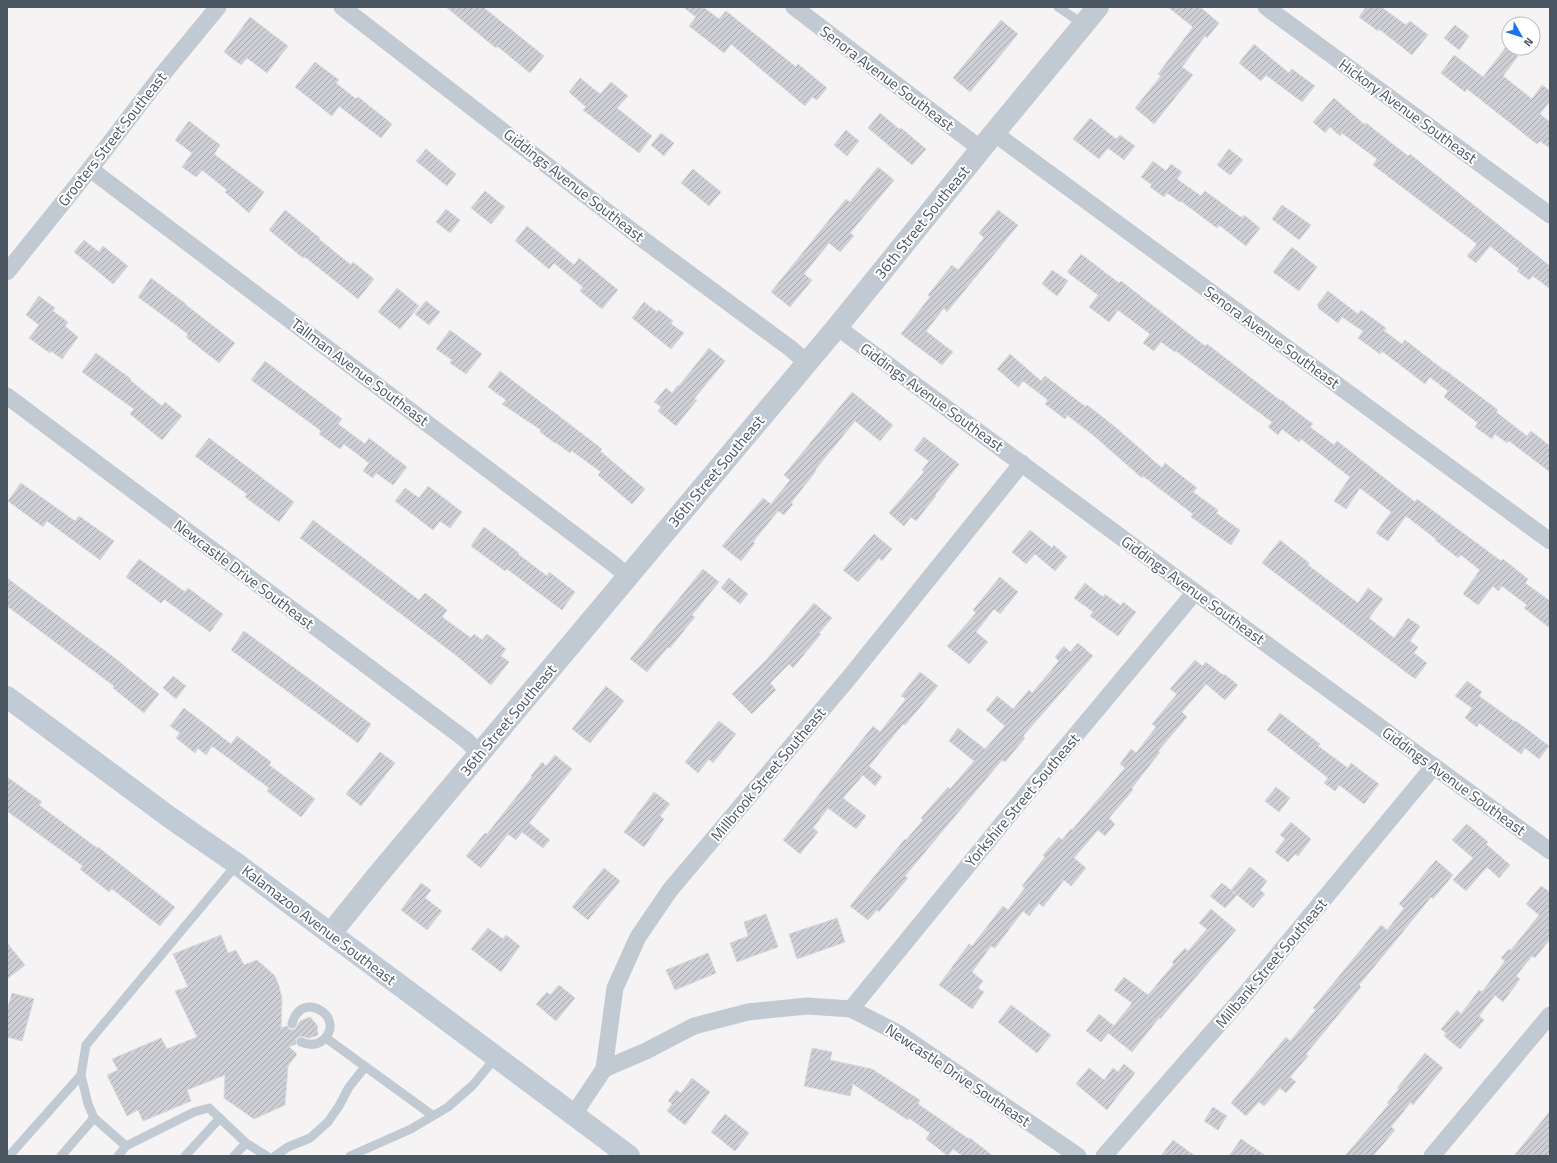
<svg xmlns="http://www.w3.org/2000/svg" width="1557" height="1163" viewBox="0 0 1557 1163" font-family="'Titillium Web',sans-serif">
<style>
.building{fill:url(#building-hatch);stroke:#d7d9de}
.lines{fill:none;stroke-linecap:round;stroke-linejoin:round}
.service{stroke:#c1cad2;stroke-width:9}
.minor{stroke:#c1cad2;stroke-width:17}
.tertiary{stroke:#c1cad2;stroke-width:22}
.secondary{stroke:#c1cbd6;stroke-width:22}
.labels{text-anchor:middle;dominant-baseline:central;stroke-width:4;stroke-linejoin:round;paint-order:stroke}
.street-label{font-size:15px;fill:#4a5661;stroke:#fff}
</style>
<defs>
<pattern id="building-hatch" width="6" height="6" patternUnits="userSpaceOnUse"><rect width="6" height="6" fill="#cdcfd5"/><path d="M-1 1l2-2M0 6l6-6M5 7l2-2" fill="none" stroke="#a8abb0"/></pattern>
</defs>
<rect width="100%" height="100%" fill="#f5f3f3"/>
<!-- building -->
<g class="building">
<path d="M446,7H483L544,56L530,73L497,46L496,48Z"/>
<path d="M683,7H703L719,19L726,11L796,67L798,64L827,88L817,100L812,97L805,106L731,44L724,53L689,26L696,17Z"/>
<path d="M1168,7H1200L1219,23L1207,38L1205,36L1182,67L1193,75L1154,124L1135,108L1161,76L1158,74L1193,27Z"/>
<path d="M1366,7H1381L1406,25L1410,21L1428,35L1412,55L1379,29L1378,31L1359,17Z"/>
<path d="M250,17L288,46L267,73L247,58L241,65L224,52Z"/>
<path d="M1001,20L1018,34L970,92L953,78Z"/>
<path d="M1455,25L1469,36L1459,50L1444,38Z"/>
<path d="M1254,44L1289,73L1292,69L1315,86L1302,102L1266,75L1261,81L1239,63Z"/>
<path d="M1506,47L1518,56L1503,76L1532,99L1542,85L1550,91V101L1540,114L1550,122V148L1540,141L1537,144L1467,89L1465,92L1441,73L1454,55L1483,77Z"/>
<path d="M315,62L339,80L336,83L356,99L358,97L392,124L381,138L339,106L332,116L295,87Z"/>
<path d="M580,78L600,94L611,82L628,96L617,108L652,136L639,153L583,110L586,107L569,92Z"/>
<path d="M1334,98L1365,125L1366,123L1408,156L1410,154L1550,266V289L1533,276L1529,280L1517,271L1519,269L1490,246L1476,263L1467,256L1477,244L1373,165L1377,159L1342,133L1340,136L1330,127L1325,133L1313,122Z"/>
<path d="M880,113L899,129L901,128L926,149L912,165L868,128Z"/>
<path d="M1090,118L1116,139L1120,135L1135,146L1124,160L1108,148L1099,159L1073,139Z"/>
<path d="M189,121L220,145L214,154L264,192L249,213L225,192L227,190L202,170L196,177L182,167L192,153L175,140Z"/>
<path d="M846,130L859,141L847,156L834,145Z"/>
<path d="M661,133L674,143L664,156L651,145Z"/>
<path d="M426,149L456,174L447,186L416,161Z"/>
<path d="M1229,149L1243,160L1230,175L1217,165Z"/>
<path d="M1153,161L1166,171L1171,164L1182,172L1177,179L1201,196L1205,191L1242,218L1244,215L1260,228L1246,246L1219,225L1217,228L1181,201L1180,202L1167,193L1164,197L1150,187L1152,185L1141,177Z"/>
<path d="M878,167L894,180L850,233L854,236L840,252L829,243L804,274L812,280L790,307L771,292L846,199L850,202Z"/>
<path d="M693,169L721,192L709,206L681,183Z"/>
<path d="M485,191L505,207L491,224L471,208Z"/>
<path d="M1282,205L1311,225L1299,240L1272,219Z"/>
<path d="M446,209L460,220L450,233L436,222Z"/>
<path d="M285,210L320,238L319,239L351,265L353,262L374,279L358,299L305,257L303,258L269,230Z"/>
<path d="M998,210L1018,225L947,312L944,308L926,331L953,352L942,365L901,334L930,297L928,295L952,265L958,270L984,238L979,233Z"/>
<path d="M527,226L574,265L579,258L618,290L602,309L580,291L583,287L554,263L549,269L515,241Z"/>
<path d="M84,240L99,252L103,246L128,266L113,284L74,252Z"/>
<path d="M1292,247L1317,267L1299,291L1273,272Z"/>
<path d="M1081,254L1119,283L1121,281L1205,346L1207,344L1281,401L1282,400L1290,407L1313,424L1310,427L1334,445L1337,441L1415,502L1417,499L1501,561L1503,559L1528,579L1525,583L1550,601V628L1524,608L1527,605L1502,586L1498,591L1493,586L1478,605L1463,594L1480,570L1461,555L1458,558L1435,540L1436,539L1406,516L1388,541L1376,533L1391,512L1360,488L1346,509L1334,501L1350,477L1301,439L1299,442L1282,429L1278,435L1268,427L1272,422L1176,351L1175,352L1161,342L1154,351L1143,343L1150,334L1118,310L1109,322L1089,307L1098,295L1067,272Z"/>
<path d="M1052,270L1068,281L1057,296L1042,284Z"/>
<path d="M151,278L186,304V305L235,343L219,363L186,337L188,334L138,297Z"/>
<path d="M397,288L419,306L400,329L378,312Z"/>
<path d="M1328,291L1358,314L1361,310L1386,328L1384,331L1402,344L1405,340L1445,371V370L1498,410L1496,412L1527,436L1531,431L1550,446V472L1509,441L1507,443L1495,434L1492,439L1475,427L1478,423L1444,397L1448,391L1430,377L1425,384L1382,351L1380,354L1358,338L1363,331L1342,317L1338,323L1318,308L1319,307L1317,305Z"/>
<path d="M39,296L55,308L53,311L68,322L65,326L78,337L62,359L51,351L50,353L29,338L39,325L26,315Z"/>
<path d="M426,301L440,312L429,325L415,314Z"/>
<path d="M644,302L657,312L659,310L673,321L671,324L684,333L671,349L632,318Z"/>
<path d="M450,330L482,354L466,374L450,363L452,360L436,349Z"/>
<path d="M709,348L725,361L694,399L697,400L676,426L658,411L661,407L654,402L666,388L672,393L678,385L679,386Z"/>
<path d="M96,353L131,379L130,380L162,406L165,402L182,416L162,440L130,414L134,409L82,372Z"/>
<path d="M1010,354L1041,381L1045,376L1086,407L1087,405L1114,426L1162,468L1165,463L1197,488L1193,492L1218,510L1216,513L1240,530L1231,545L1191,517L1193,514L1143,476L1142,478L1093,435L1067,415L1065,419L1045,404L1048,400L1023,381L1018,387L997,369Z"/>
<path d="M265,361L342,419L338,424L365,444L369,438L407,467L393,485L376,473L373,478L363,471L369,463L344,444L340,449L319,434L321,431L305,419L251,380Z"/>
<path d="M500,371L602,449L600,451L645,489L632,504L598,475L601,472L572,451L570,453L555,442V443L540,432L541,430L502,404L506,400L488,387Z"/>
<path d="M852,392L893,425L880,441L855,421L815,470L816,471L791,503L793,504L784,515L778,511L753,542L755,543L741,561L722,546L763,498L771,504L790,480L784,475Z"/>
<path d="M924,437L959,464L935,495L936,496L916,521L911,517L904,526L889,513L924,472L922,470L929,461L914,450Z"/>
<path d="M209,438L294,502L279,522L245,497L247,494L195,456Z"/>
<path d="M21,483L75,521L79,516L114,541L100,560L47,521L43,527L8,501Z"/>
<path d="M428,486L462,512L450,528L440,521L433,530L395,501L405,488L419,498Z"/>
<path d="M313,520L419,600L425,593L447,610L442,617L471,638L474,634L482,640L487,634L506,649L501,656L509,662L491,685L457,656L300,538Z"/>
<path d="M484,527L519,553L518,554L547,576L549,572L575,592L562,610L507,569L505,571L471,546Z"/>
<path d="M1030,530L1052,548L1054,545L1067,557L1055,571L1035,554L1026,564L1012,552Z"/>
<path d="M874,534L892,549L882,561L879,558L858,582L843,570Z"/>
<path d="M1280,540L1309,563L1308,565L1358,603L1368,588L1383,599L1369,618L1394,638L1408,618L1420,626L1410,641L1418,647L1414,653L1427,663L1415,679L1262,563Z"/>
<path d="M139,559L185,592L188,588L223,614L210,632L164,599L161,603L126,577Z"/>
<path d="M703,569L719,582L692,615L695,617L670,648L668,647L647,672L630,659Z"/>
<path d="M1000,577L1018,592L1000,614L994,609L976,632L988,642L969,664L947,646L976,613L973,610Z"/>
<path d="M7,578L116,659L159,694L144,713L113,688L114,686L7,606Z"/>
<path d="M729,578L748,594L740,604L721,588Z"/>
<path d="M1085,583L1103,597L1105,594L1121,606L1123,602L1136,612L1118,636L1090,616L1093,612L1074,598Z"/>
<path d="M814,603L832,618L819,633L821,634L793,668L789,664L770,683L776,690L752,714L732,694L767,659Z"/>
<path d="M244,631L371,724L358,743L231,650Z"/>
<path d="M1078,643L1093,656L1023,736L1025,738L1005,762L1002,760L966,803L905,876L908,878L879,912L877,910L868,920L850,906L905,839L906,840L923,820L921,818L948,787L950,789L974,761L949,741L958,728L985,749L1005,726L986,710L997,696L1013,709L1029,690L1032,693L1059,661L1055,657L1064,646L1070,652Z"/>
<path d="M1195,660L1202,666L1206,662L1223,675L1224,674L1238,685L1225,700L1206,684L1182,712L1187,717L1158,751L1160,752L1132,788L1133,790L1109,818L1115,824L1105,836L1098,830L1074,858L1086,868L1071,886L1064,880L1043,907L1039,903L1029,916L1023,911L995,948L991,946L972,972L983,981L978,988L984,992L972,1009L939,985L969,944L972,946L1003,906L1008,910L1025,888L1022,886L1045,857L1043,855L1059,837L1062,840L1071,829L1072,830L1125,768L1120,764L1131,749L1136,753L1156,727L1152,724L1177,694L1170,689Z"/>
<path d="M920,672L938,686L905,725L903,724L869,766L882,777L875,786L863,775L843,798L866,816L856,829L828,808L813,828L818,832L800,854L783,840L873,726L880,732L906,699L901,696Z"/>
<path d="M173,676L186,686L176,699L163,688Z"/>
<path d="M1467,681L1482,692L1479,696L1515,722L1516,721L1549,746L1539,759L1525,748L1521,754L1479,723L1477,727L1465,718L1472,708L1455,696Z"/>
<path d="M606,686L624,701L590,743L572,729Z"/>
<path d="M184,708L231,744L237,736L271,762L269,765L315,799L301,817L267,791L269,788L212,746L206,755L198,748L195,753L176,738L180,733L170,726Z"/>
<path d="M1280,713L1320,744L1318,746L1348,768L1351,763L1379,784L1364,804L1339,785L1335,791L1324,783L1328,778L1267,730Z"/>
<path d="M719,721L736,734L713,763L709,759L698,773L685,762Z"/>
<path d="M380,752L395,763L361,806L346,794Z"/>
<path d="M555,755L572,769L529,823L550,840L543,848L522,832L516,840L508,834L481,868L466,856L485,833L487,834L532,777L531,776L542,762L546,766Z"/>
<path d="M7,777L42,802L39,805L97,848L98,847L175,907L160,926L112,889L109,892L80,869L83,866L7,811Z"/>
<path d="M1276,787L1290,798L1279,812L1265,801Z"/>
<path d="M654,792L670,804L660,816L664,819L644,847L624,832Z"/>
<path d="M1291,822L1311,839L1298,856L1295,854L1288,862L1275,852L1285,839L1280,835Z"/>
<path d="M1467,824L1488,842L1486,844L1510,865L1499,878L1487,867L1466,891L1453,880L1473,858L1452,840Z"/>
<path d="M1436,860L1453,875L1433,899L1431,897L1397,939L1359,985L1361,987L1306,1054L1308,1056L1290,1077L1296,1082L1286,1093L1280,1088L1264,1106L1259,1102L1246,1116L1231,1103L1286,1037L1290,1041L1316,1010L1313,1008L1381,925L1387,930L1404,908L1399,904Z"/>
<path d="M1250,867L1267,881L1260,890L1265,894L1253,908L1231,890Z"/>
<path d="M604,868L620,881L588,920L572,907Z"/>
<path d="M421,883L431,890L425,898L442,911L427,930L401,910Z"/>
<path d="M1222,883L1237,895L1225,908L1210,896Z"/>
<path d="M1541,886L1550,892V939L1535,958L1532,956L1516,976L1520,979L1503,1002L1495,995L1479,1016L1484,1020L1460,1049L1444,1036L1446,1033L1441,1029L1457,1010L1461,1014L1479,990L1482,992L1505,961L1501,958L1509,949L1511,950L1539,915L1526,904Z"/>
<path d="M1211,909L1236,930L1160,1019L1159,1018L1132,1052L1108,1033L1132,1003L1114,990L1124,977L1148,995L1174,964L1172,962L1185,948L1188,951L1207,929L1199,923Z"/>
<path d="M766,914L778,947L737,962L730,943L748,936L744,922Z"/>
<path d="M837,918L845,942L797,959L789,934Z"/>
<path d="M488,928L503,939L506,935L520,946L501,972L471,949Z"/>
<path d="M221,935L228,953L236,950L244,965L257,960L275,976L279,986L282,998L281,1028L287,1026L290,1030L295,1029L300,1021L310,1017L317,1025L318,1035L310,1038L300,1036L296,1039V1044L289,1047L297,1054L288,1066L285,1105L254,1119L224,1098L225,1075L187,1090L191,1101L143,1121L138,1110L127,1116L107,1075L118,1070L112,1059L161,1038L167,1049L197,1037L175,991L188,987L173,954Z"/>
<path d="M7,943L25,965L7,979Z"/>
<path d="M708,953L716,973L675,990L666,970Z"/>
<path d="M559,985L575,998L556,1021L536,1004L547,992L550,995Z"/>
<path d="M12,993L34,999L22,1041L7,1037V1010Z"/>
<path d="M1011,1005L1051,1035L1037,1053L998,1022Z"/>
<path d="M1099,1014L1114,1026L1101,1042L1086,1031Z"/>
<path d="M812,1048L832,1052L830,1060L872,1069L920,1100L918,1104L969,1139L970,1138L993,1156H963L953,1149L948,1156L926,1139L930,1133L909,1118L908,1120L853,1084L850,1096L804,1086Z"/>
<path d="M1425,1053L1443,1068L1413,1105L1411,1102L1391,1127L1395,1130L1373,1156H1345L1389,1104L1387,1103L1399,1089L1397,1088Z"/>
<path d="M1124,1064L1135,1073L1107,1110L1076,1084L1089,1068L1104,1080L1113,1068L1118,1072Z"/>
<path d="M692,1078L710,1092L685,1125L667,1111L672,1104L668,1101L676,1090L681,1093Z"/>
<path d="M1213,1107L1227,1116L1218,1130L1204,1121Z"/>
<path d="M1550,1111V1156H1514Z"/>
<path d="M725,1114L749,1133L735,1151L711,1132Z"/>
<path d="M1241,1139L1266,1156H1229Z"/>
<path d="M1173,1140L1195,1156H1161Z"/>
</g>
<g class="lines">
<!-- service -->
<g class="service">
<path d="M1058,7L1083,24"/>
<path d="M237,864L86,1045L81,1075L88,1104L94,1118L126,1146L194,1112L209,1108L246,1143L267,1156"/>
<path d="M292,1024C301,987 349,1019 322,1041C315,1046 308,1045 301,1042"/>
<path d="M326,1038L432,1115"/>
<path d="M9,1156L81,1075"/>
<path d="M61,1156L94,1118"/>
<path d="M118,1156L126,1146"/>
<path d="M185,1156L220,1118"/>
<path d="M234,1156L246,1143"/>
<path d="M275,1156L288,1147L310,1138L328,1122L339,1106L349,1087L365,1067"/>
<path d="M350,1156L411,1129L448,1107L473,1085L497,1056"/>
</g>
<!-- minor -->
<g class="minor">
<path d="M342,7L645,241L790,348L806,362"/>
<path d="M794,7L981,149"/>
<path d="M1266,7L1550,215"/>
<path d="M994,133L1550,541"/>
<path d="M90,169L612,563L629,577"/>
<path d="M7,272L90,169L162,75L218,7"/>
<path d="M837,327L1195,592L1550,851"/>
<path d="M7,396L466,740L480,754"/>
<path d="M851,1009L1014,809L1195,592"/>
<path d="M604,1069L646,1051L694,1026L748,1012L807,1006L851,1009L898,1033L1078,1156"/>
<path d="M574,1114L604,1069L615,988L638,937L670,890L848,679L1022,463"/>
<path d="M1104,1156L1247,992L1434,766"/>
<path d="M1432,1156L1550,1015"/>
</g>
<!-- tertiary -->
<path class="tertiary" d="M331,933L377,876L837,327L994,133L1098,7"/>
<!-- secondary -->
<path class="secondary" d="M7,697L172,819L237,864L629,1156"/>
</g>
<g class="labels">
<!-- street labels -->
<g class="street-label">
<text transform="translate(887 78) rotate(37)">Senora Avenue Southeast</text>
<text transform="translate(1408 111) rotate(36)">Hickory Avenue Southeast</text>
<text transform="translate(112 139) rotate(-52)">Grooters Street Southeast</text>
<text transform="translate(574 185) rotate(38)">Giddings Avenue Southeast</text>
<text transform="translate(922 222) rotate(-51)">36th Street Southeast</text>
<text transform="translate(1272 337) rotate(36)">Senora Avenue Southeast</text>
<text transform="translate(360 372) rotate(37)">Tallman Avenue Southeast</text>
<text transform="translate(932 397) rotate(36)">Giddings Avenue Southeast</text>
<text transform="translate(716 471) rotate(-50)">36th Street Southeast</text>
<text transform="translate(244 574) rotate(37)">Newcastle Drive Southeast</text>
<text transform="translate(1193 590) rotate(36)">Giddings Avenue Southeast</text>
<text transform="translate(508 720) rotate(-50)">36th Street Southeast</text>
<text transform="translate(768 774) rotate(-50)">Millbrook Street Southeast</text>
<text transform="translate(1454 781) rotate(36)">Giddings Avenue Southeast</text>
<text transform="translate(1022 800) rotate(-50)">Yorkshire Street Southeast</text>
<text transform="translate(319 925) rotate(37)">Kalamazoo Avenue Southeast</text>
<text transform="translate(1271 963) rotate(-50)">Millbank Street Southeast</text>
<text transform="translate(958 1075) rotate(34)">Newcastle Drive Southeast</text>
</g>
</g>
<!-- border -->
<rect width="1557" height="1163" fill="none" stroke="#4a5661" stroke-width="16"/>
<!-- north arrow -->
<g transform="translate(1521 36) rotate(129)"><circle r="19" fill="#ffffff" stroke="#b7bbc0"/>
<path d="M0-3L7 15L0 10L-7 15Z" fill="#1a73e8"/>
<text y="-6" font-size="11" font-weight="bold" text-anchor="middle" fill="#4a5661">N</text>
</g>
</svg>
